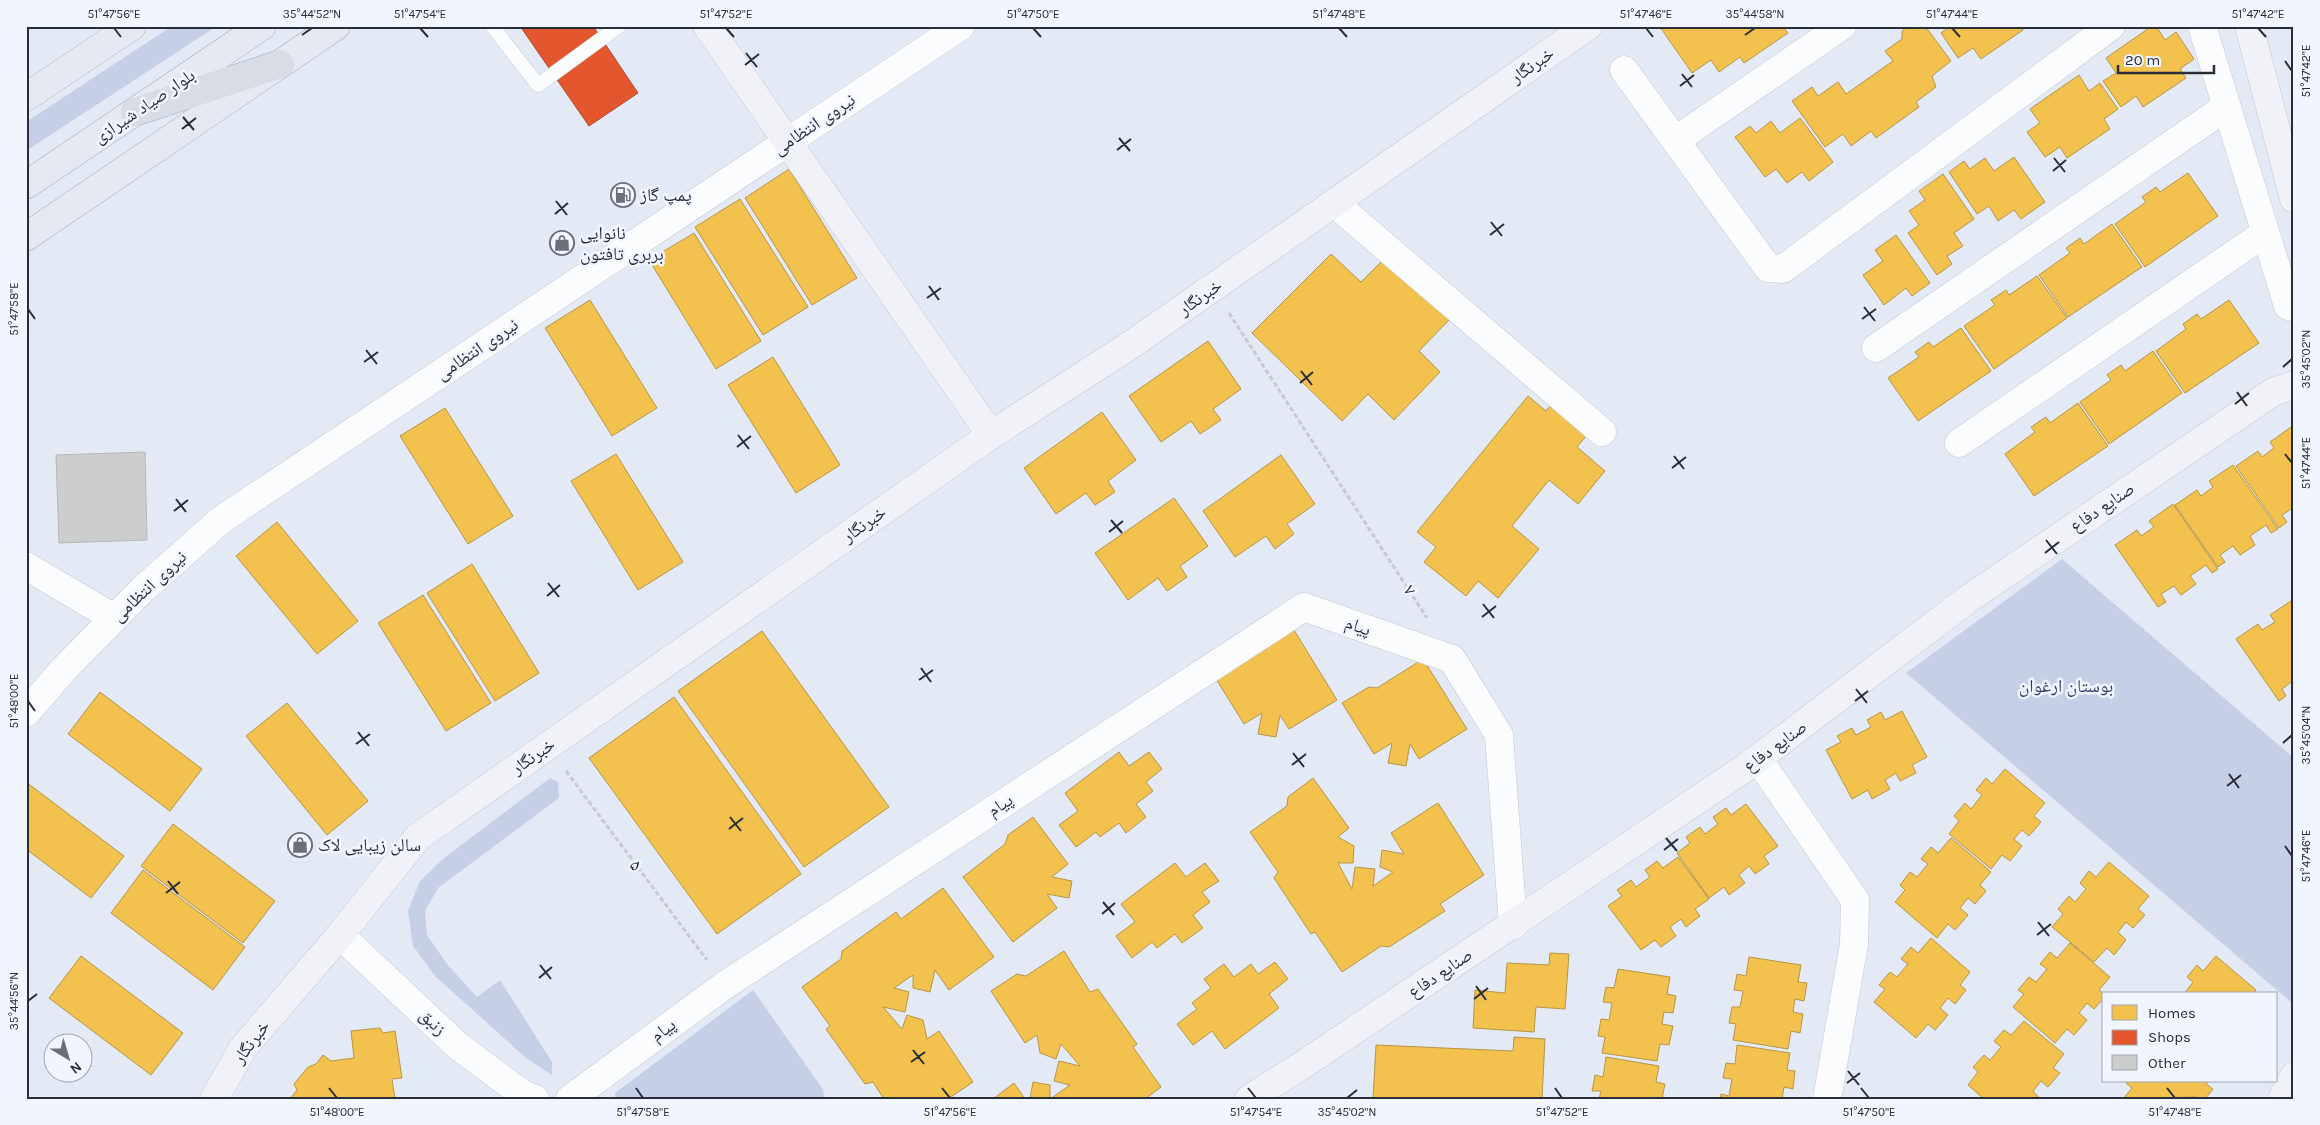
<svg xmlns="http://www.w3.org/2000/svg" width="2320" height="1125" viewBox="0 0 2320 1125" font-family="Karla,'Noto Naskh Arabic',sans-serif">
<style>
.green{fill:#c5d0e7}
.homes{fill:#f2c14e;stroke:#b69547}
.shops{fill:#e4572e;stroke:#ac4a31}
.building{fill:#cccecd;stroke:#b5b7b7}
.lines{fill:none;stroke-linecap:round;stroke-linejoin:round}
.lane-casing{stroke:#c3c8d1;stroke-width:15}
.street-casing{stroke:#c3c8d1;stroke-width:29}
.secondary-casing{stroke:#c3c8d1;stroke-width:29}
.primary-casing{stroke:#a5acbc;stroke-width:29}
.highway-casing{stroke:#a5acbc;stroke-width:29}
.path{stroke:#c9cad0;stroke-width:3;stroke-dasharray:5 2.5;stroke-linecap:butt}
.lane{stroke:#fbfcfe;stroke-width:14}
.street{stroke:#fbfcfe;stroke-width:28}
.secondary{stroke:#f1f2f7;stroke-width:28}
.primary{stroke:#e5e9f1;stroke-width:28}
.highway{stroke:#d7dce7;stroke-width:28}
.ticks{fill:none;stroke:#292d37;stroke-width:2}
.labels{text-anchor:middle;dominant-baseline:central;stroke-width:5;stroke-linejoin:round;paint-order:stroke}
.street-label{font-size:18px;fill:#292d37;stroke:#f0f5ff}
.poi-label{font-size:18px;fill:#292d37;stroke:#f0f5ff;text-anchor:start}
.park-label{font-size:18px;fill:#2e426e;stroke:#f0f5ff}
.neatline{fill:none;stroke:#292d37;stroke-width:2}
.ticks-label{font-size:12px;text-anchor:middle;fill:#292d37}
</style>
<rect width="100%" height="100%" fill="#e4eaf5"/>
<!-- green -->
<g class="green">
<path d="M172,26H217L26,151V122Z"/>
<path d="M2062,559L2294,758V993L2291,1002L1906,673Z"/>
<path d="M550,778L558,782L559,798L438,888L425,911L427,935L447,964L477,997L500,980L552,1062V1075L526,1058L435,976L413,946L408,911L420,881L444,858Z"/>
<path d="M753,990L822,1088L825,1099H615V1093Z"/>
</g>
<!-- homes -->
<g class="homes">
<path d="M1662,26H1786L1784,28L1788,33L1744,63L1740,57L1719,72L1711,60L1692,73L1660,27Z"/>
<path d="M1909,26H1925L1951,61L1932,76L1936,87L1916,102L1919,107L1876,138L1871,131L1851,146L1843,134L1825,147L1792,101L1812,87L1818,96L1838,82L1846,94L1893,61L1885,51L1902,39V31Z"/>
<path d="M1951,26H2021L2023,30L1981,59L1973,48L1958,58L1941,33Z"/>
<path d="M2152,26H2156L2165,40L2176,32L2194,59L2180,69L2186,78L2143,107L2136,96L2121,107L2103,81L2116,73L2106,58Z"/>
<path d="M2079,75L2089,91L2100,83L2118,109L2104,119L2110,129L2067,158L2060,147L2045,157L2027,132L2040,123L2030,109Z"/>
<path d="M1800,118L1833,162L1809,181L1802,172L1787,183L1776,169L1765,177L1735,137L1750,126L1756,133L1771,121L1780,133Z"/>
<path d="M2014,157L2045,202L2021,219L2014,210L1998,221L1989,206L1977,214L1949,172L1964,161L1970,169L1985,158L1994,171Z"/>
<path d="M789,169L857,278L812,305L745,198Z"/>
<path d="M2188,173L2218,216L2145,267L2115,224L2146,202L2142,197L2156,187L2160,192Z"/>
<path d="M1943,174L1974,219L1954,233L1963,246L1947,256L1952,264L1937,275L1908,233L1919,225L1909,211L1925,200L1919,191Z"/>
<path d="M740,199L808,307L763,335L695,227Z"/>
<path d="M2112,224L2142,267L2068,317L2039,275L2070,253L2066,248L2080,238L2084,244Z"/>
<path d="M694,233L761,341L716,369L649,260Z"/>
<path d="M1896,235L1930,283L1912,296L1906,288L1884,305L1863,275L1883,261L1875,250Z"/>
<path d="M1331,254L1361,282L1385,258L1449,320L1419,351L1440,372L1394,420L1368,394L1342,421L1252,333Z"/>
<path d="M2037,276L2067,318L1994,369L1964,326L1995,305L1991,300L2006,290L2009,295Z"/>
<path d="M590,300L657,408L612,436L545,328Z"/>
<path d="M2229,300L2259,343L2185,393L2156,351L2186,329L2183,324L2197,314L2201,319Z"/>
<path d="M1961,328L1991,371L1918,421L1888,378L1919,357L1915,352L1929,342L1933,347Z"/>
<path d="M1208,341L1241,389L1213,409L1221,420L1200,434L1191,421L1161,442L1129,396Z"/>
<path d="M2153,351L2182,393L2109,444L2080,402L2111,380L2107,375L2121,365L2125,371Z"/>
<path d="M773,357L840,465L796,493L728,385Z"/>
<path d="M1528,396L1546,411L1556,399L1592,429L1577,447L1605,471L1578,504L1549,480L1512,526L1539,549L1498,598L1478,581L1466,596L1424,562L1436,547L1417,532Z"/>
<path d="M2078,403L2108,446L2034,496L2005,454L2035,432L2031,427L2046,417L2050,423Z"/>
<path d="M445,408L513,516L468,544L400,436Z"/>
<path d="M1102,412L1136,460L1108,481L1115,492L1095,505L1086,493L1056,514L1024,468Z"/>
<path d="M2294,425V507L2282,515L2287,522L2279,528L2236,466L2258,451L2262,457L2274,448L2270,442Z"/>
<path d="M616,454L683,562L638,590L571,481Z"/>
<path d="M1281,455L1315,504L1287,524L1294,534L1275,549L1266,536L1235,557L1203,511Z"/>
<path d="M2233,465L2278,529L2271,533L2266,525L2250,536L2255,545L2240,555L2233,546L2220,555L2225,562L2218,567L2175,505L2197,490L2201,496L2213,487L2209,481Z"/>
<path d="M1174,498L1208,546L1180,566L1187,577L1167,591L1158,578L1128,600L1095,553Z"/>
<path d="M2173,504L2218,569L2212,573L2206,565L2190,576L2196,584L2181,595L2174,586L2161,594L2166,602L2158,607L2115,545L2137,530L2141,536L2154,527L2149,521Z"/>
<path d="M277,522L358,621L317,654L236,556Z"/>
<path d="M472,564L539,673L495,701L427,593Z"/>
<path d="M423,595L491,703L446,731L378,623Z"/>
<path d="M2294,599V680L2282,689L2286,696L2279,701L2236,639L2258,624L2262,630L2275,622L2270,615Z"/>
<path d="M1294,630L1337,700L1289,729L1280,715L1276,737L1258,734L1262,713L1244,724L1213,674Z"/>
<path d="M762,631L889,807L804,867L678,691Z"/>
<path d="M1423,659L1467,729L1419,759L1410,744L1406,766L1388,763L1392,743L1374,754L1342,703L1369,687L1377,688Z"/>
<path d="M100,692L202,769L170,811L68,734Z"/>
<path d="M674,697L801,874L717,934L589,758Z"/>
<path d="M287,703L368,801L327,835L246,736Z"/>
<path d="M1902,711L1927,757L1912,765L1916,773L1900,781L1896,773L1885,780L1890,789L1872,799L1868,790L1852,799L1826,750L1841,742L1837,736L1852,728L1856,735L1871,727L1867,720L1881,712L1885,720Z"/>
<path d="M1119,752L1129,766L1149,752L1162,769L1146,782L1153,791L1136,804L1146,817L1126,833L1119,823L1100,837L1096,832L1076,847L1059,825L1078,811L1065,793Z"/>
<path d="M2005,769L2045,803L2034,816L2041,822L2029,836L2022,830L2014,839L2022,846L2010,861L2002,855L1991,869L1949,834L1959,821L1954,816L1965,803L1971,809L1982,795L1976,790L1986,778L1992,784Z"/>
<path d="M1313,778L1349,828L1338,837L1354,846L1353,863H1338L1352,889L1355,867L1375,869L1373,886L1393,872L1380,867L1382,850L1404,854L1391,833L1438,803L1484,875L1440,904L1445,911L1389,947L1381,946L1342,972L1315,932L1311,934L1274,878L1278,872L1250,832L1287,806L1288,797Z"/>
<path d="M26,782L124,856L91,898L26,849Z"/>
<path d="M1746,804L1778,846L1764,856L1769,864L1755,874L1749,866L1739,875L1745,883L1729,895L1724,887L1709,898L1677,853L1690,843L1686,837L1700,827L1705,834L1718,824L1713,817L1726,808L1731,815Z"/>
<path d="M1033,817L1068,864L1052,877L1072,881L1069,898L1047,894L1057,908L1013,942L963,877L1005,844L1008,835Z"/>
<path d="M173,824L275,901L243,943L141,866Z"/>
<path d="M1951,838L1991,872L1980,885L1986,891L1975,904L1968,898L1960,908L1968,915L1955,930L1948,924L1937,938L1895,902L1905,890L1900,885L1910,872L1917,877L1928,864L1921,859L1931,847L1938,853Z"/>
<path d="M1678,857L1709,899L1695,909L1700,916L1686,927L1681,919L1670,927L1676,936L1661,947L1655,940L1641,950L1608,906L1622,896L1617,890L1631,880L1636,887L1650,877L1645,870L1657,861L1663,868Z"/>
<path d="M2109,862L2149,896L2138,909L2145,915L2133,928L2126,922L2118,932L2126,940L2114,955L2107,948L2094,962L2052,927L2063,914L2058,909L2069,896L2075,902L2086,889L2080,883L2089,871L2096,877Z"/>
<path d="M1175,863L1186,877L1205,863L1219,881L1202,892L1210,902L1193,915L1203,928L1182,943L1175,934L1157,948L1152,942L1132,958L1116,936L1135,922L1121,904Z"/>
<path d="M143,870L245,947L213,990L111,913Z"/>
<path d="M943,888L994,957L949,990L935,970L930,992L913,988V975L894,988L909,992L905,1012L883,1007L902,1029L907,1015L923,1020L927,1039L939,1031L973,1082L948,1099H884L873,1082L865,1084L826,1029L830,1026L802,987L841,959L842,951L896,912L901,919Z"/>
<path d="M1931,938L1970,972L1960,985L1966,990L1955,1004L1948,998L1940,1008L1948,1015L1935,1030L1928,1024L1916,1038L1874,1002L1885,989L1879,985L1890,972L1897,977L1908,964L1901,959L1911,947L1918,953Z"/>
<path d="M2070,943L2110,977L2099,990L2104,994V998L2094,1009L2087,1003L2079,1013L2087,1020L2074,1035L2067,1029L2055,1043L2013,1007L2024,994L2018,990L2029,977L2036,982L2047,969L2040,964L2050,952L2057,958Z"/>
<path d="M1064,951L1090,992L1098,989L1137,1044L1133,1047L1161,1087L1145,1099H1030L1033,1082L1050,1085V1099L1070,1085L1054,1081L1059,1061L1080,1066L1061,1044L1056,1059L1040,1053L1037,1035L1025,1043L991,991L1017,974L1026,976Z"/>
<path d="M1550,953L1569,954L1565,1009L1536,1007L1534,1032L1473,1028L1475,990L1505,993L1507,963L1549,965Z"/>
<path d="M81,956L183,1033L151,1075L49,998Z"/>
<path d="M2216,956L2256,990L2253,994H2184L2193,982L2187,977L2197,965L2203,971Z"/>
<path d="M1749,957L1801,965L1798,982L1807,983L1804,1001L1795,999L1793,1012L1803,1014L1800,1033L1791,1031L1788,1049L1733,1040L1736,1024L1729,1023L1732,1007H1740L1743,991L1734,990L1737,974L1746,976Z"/>
<path d="M1275,962L1288,979L1269,994L1279,1008L1225,1049L1212,1031L1193,1045L1177,1024L1197,1009L1192,1003L1211,988L1204,979L1224,964L1234,977L1251,964L1258,974Z"/>
<path d="M1618,969L1670,977L1667,994L1676,996L1673,1013L1664,1012L1662,1024L1673,1026L1669,1045L1660,1044L1657,1061L1602,1053L1605,1037L1598,1036L1601,1019L1609,1020L1612,1003L1603,1002L1606,987L1614,988Z"/>
<path d="M2024,1021L2064,1054L2053,1068L2060,1073L2048,1087L2041,1081L2033,1091L2040,1099H1984L1968,1085L1978,1072L1973,1067L1984,1055L1990,1060L2001,1047L1994,1041L2004,1030L2011,1035Z"/>
<path d="M380,1028L383,1033L395,1031L402,1078L392,1079L395,1099H290L297,1090L294,1084L308,1067L316,1064L323,1055L331,1061L354,1058L351,1031Z"/>
<path d="M1514,1037L1545,1039L1542,1099H1373L1376,1045L1513,1051Z"/>
<path d="M1737,1045L1790,1053L1787,1070L1795,1071L1793,1089L1784,1087L1782,1099H1720L1721,1094L1729,1096L1732,1079L1723,1078L1726,1063L1735,1064Z"/>
<path d="M1606,1057L1659,1066L1656,1082L1665,1084L1662,1099H1599L1601,1091H1592L1595,1075L1603,1077Z"/>
<path d="M2128,1081H2208L2206,1084L2213,1089L2205,1099L2194,1097L2123,1099L2132,1088L2126,1083Z"/>
<path d="M1014,1083L1025,1099H993Z"/>
</g>
<!-- shops -->
<path class="shops" d="M520,26H593L638,93L589,126Z"/>
<!-- building -->
<path class="building" d="M145,452L147,540L59,543L56,455Z"/>
<g class="lines">
<defs>
<path id="lane" d="M492,26L538,85L619,26"/>
<g id="street">
<path d="M2202,26L2288,306L2294,307"/>
<path d="M1624,70L1768,268L1783,269L2111,26"/>
<path d="M1676,140L1842,26"/>
<path d="M1334,203L1602,432"/>
<path d="M1876,348L2226,107"/>
<path d="M1959,443L2265,233"/>
<path d="M26,566L114,618"/>
<path d="M26,713L64,669L143,589L221,520L961,26"/>
<path d="M1758,759L1855,900L1854,944L1827,1099"/>
<path d="M340,935L458,1046L521,1093L535,1099"/>
<path d="M570,1099L725,985L1304,607L1452,659L1499,735L1513,925"/>
</g>
<g id="secondary">
<path d="M707,26L991,435"/>
<path d="M2249,26L2294,199"/>
<path d="M214,1099L243,1048L340,935L418,837L991,435L1129,346L1588,26"/>
<path d="M1249,1099L1307,1062L1748,766L1968,599L2273,392L2294,385"/>
<path d="M2282,1099L2294,1076"/>
</g>
<g id="primary">
<path d="M26,97L132,26"/>
<path d="M26,185L262,26"/>
<path d="M26,237L336,26"/>
</g>
<path id="highway" d="M135,112L280,64"/>
</defs>
<!-- lane casing -->
<use href="#lane" class="lane-casing"/>
<!-- street casing -->
<use href="#street" class="street-casing"/>
<!-- secondary casing -->
<use href="#secondary" class="secondary-casing"/>
<!-- primary casing -->
<use href="#primary" class="primary-casing"/>
<!-- highway casing -->
<use href="#highway" class="highway-casing"/>
<!-- path -->
<g class="path">
<path d="M1229,313L1427,618"/>
<path d="M566,771L707,960"/>
</g>
<!-- lane -->
<use href="#lane" class="lane"/>
<!-- street -->
<use href="#street" class="street"/>
<!-- secondary -->
<use href="#secondary" class="secondary"/>
<!-- primary -->
<use href="#primary" class="primary"/>
<!-- highway -->
<use href="#highway" class="highway"/>
</g>
<!-- ticks -->
<path class="ticks" d="M114,28L121,37M420,28L428,37M726,28L734,37M1033,28L1041,37M1339,28L1347,37M1646,28L1653,37M1952,28L1960,37M2258,28L2266,37M302,35L312,28M1745,35L1755,28M746,53L757,67M2285,61L2292,71M745,65L759,54M1682,74L1692,87M1680,86L1694,75M183,117L194,130M182,129L196,118M1119,138L1130,151M1117,150L1131,139M2054,158L2065,172M2053,171L2066,160M556,201L567,215M555,214L568,203M1491,222L1502,236M1490,235L1504,224M929,286L939,300M927,298L941,288M1864,307L1875,321M28,309L35,319M1862,319L1876,309M366,350L377,364M364,362L378,352M2283,367L2292,359M1301,371L1312,385M1300,383L1313,372M2237,392L2247,406M2235,404L2249,393M738,435L749,449M737,447L751,436M2285,454L2292,463M1674,456L1684,469M1672,468L1686,457M176,499L186,512M174,511L188,500M1111,520L1122,533M1109,532L1123,521M2046,540L2057,554M2045,553L2059,542M548,583L559,597M547,596L560,585M1483,604L1494,618M1482,617L1496,606M921,668L931,682M919,680L933,670M1856,689L1867,703M28,701L35,711M1855,701L1868,691M358,732L369,746M2283,743L2292,735M356,744L370,734M1293,753L1304,767M1292,765L1306,754M2229,774L2239,788M2227,786L2241,775M730,817L741,831M729,829L743,818M1666,838L1677,851M2285,846L2292,856M1664,850L1678,839M168,881L178,894M166,893L180,882M1103,902L1114,915M1102,914L1115,903M2038,922L2049,936M2037,935L2051,924M540,965L551,979M539,978L552,967M1476,986L1486,1000M1474,999L1488,988M28,1001L37,994M913,1050L924,1064M911,1062L925,1052M1848,1071L1859,1085M1847,1083L1860,1073M329,1088L337,1098M636,1088L643,1098M942,1088L950,1098M1248,1088L1256,1098M1555,1088L1562,1098M1861,1088L1869,1098M2167,1088L2175,1098M1347,1098L1357,1090"/>
<!-- icons -->
<defs>
<symbol id="fuel-ring" viewBox="-11 -11 22 22"><circle r="9.5" fill="#f0f5ff" stroke="#6a6f7a" stroke-width="1.5"/><path d="M-5.5-6h7V0h2V4h1.3V-2.5L3-4.5l.8-.8L6-3V5H2.5V1h-1V6h-7ZM-4.2-4.7v3.2H.2V-4.7Z" fill="#6a6f7a"/></symbol>
<symbol id="shop-ring" viewBox="-11 -11 22 22"><circle r="9.5" fill="#f0f5ff" stroke="#6a6f7a" stroke-width="1.5"/><path d="M-5-2.5h2.3a2.7 3.5 0 0 1 5.4 0H5L5.5 6h-11ZM-1.5-2.5h3a1.5 2.3 0 0 0-3 0Z" fill="#6a6f7a"/></symbol>
</defs>
<g fill-rule="evenodd">
<use href="#fuel-ring" x="609" y="181" width="28" height="28"/>
<use href="#shop-ring" x="548" y="229" width="28" height="28"/>
<use href="#shop-ring" x="286" y="831" width="28" height="28"/>
</g>
<g class="labels">
<!-- street labels -->
<g class="street-label">
<text transform="translate(1532 65) rotate(-35)">خبرنگار</text>
<text transform="translate(144 106) rotate(-34)">بلوار صیاد شیرازی</text>
<text transform="translate(814 124) rotate(-34)">نیروی انتظامی</text>
<text transform="translate(1200 297) rotate(-35)">خبرنگار</text>
<text transform="translate(477 349) rotate(-34)">نیروی انتظامی</text>
<text transform="translate(2102 507) rotate(-34)">صنایع دفاع</text>
<text transform="translate(864 524) rotate(-35)">خبرنگار</text>
<text transform="translate(149 586) rotate(-43)">نیروی انتظامی</text>
<text transform="translate(1410 590) rotate(58)">۷</text>
<text transform="translate(1358 626) rotate(19)">پیام</text>
<text transform="translate(1775 746) rotate(-36)">صنایع دفاع</text>
<text transform="translate(533 756) rotate(-35)">خبرنگار</text>
<text transform="translate(1000 805) rotate(-33)">پیام</text>
<text transform="translate(636 865) rotate(53)">۵</text>
<text transform="translate(1440 973) rotate(-34)">صنایع دفاع</text>
<text transform="translate(433 1022) rotate(44)">زنبق</text>
<text transform="translate(663 1030) rotate(-36)">پیام</text>
<text transform="translate(251 1042) rotate(-53)">خبرنگار</text>
</g>
<!-- poi labels -->
<g class="poi-label">
<text x="640" y="195">پمپ گاز</text>
<text x="580" y="233">نانوایی<tspan x="580" dy="21">بربری تافتون</tspan></text>
<text x="318" y="845">سالن زیبایی لاک</text>
</g>
<!-- park labels -->
<g class="park-label">
<text x="2066" y="686">بوستان ارغوان</text>
</g>
</g>
<!-- border -->
<rect width="2320" height="1125" fill="none" stroke="#f0f5ff" stroke-width="55"/>
<!-- legend -->
<rect x="2102" y="992" width="175" height="90" fill="#f0f5ff" stroke="#a0a5af"/>
<rect x="2112" y="1005" width="25" height="15" fill="#f2c14e" stroke="#a0a5af"/>
<text x="2148" y="1018" font-size="15" fill="#292d37">Homes</text>
<rect x="2112" y="1030" width="25" height="15" fill="#e4572e" stroke="#a0a5af"/>
<text x="2148" y="1042" font-size="15" fill="#292d37">Shops</text>
<rect x="2112" y="1055" width="25" height="15" fill="#cccecd" stroke="#a0a5af"/>
<text x="2148" y="1068" font-size="15" fill="#292d37">Other</text>
<!-- north arrow -->
<g transform="translate(68 1058) rotate(142)"><circle r="24" fill="#f0f5ff" stroke="#a0a5af"/>
<path d="M0-4L9 19L0 12L-9 19Z" fill="#6a6f7a"/>
<text y="-8" font-size="14" font-weight="bold" text-anchor="middle" fill="#292d37">N</text>
</g>
<!-- scale -->
<path d="M2118 65v8h96v-8" fill="none" stroke="#292d37" stroke-width="2.5"/>
<text x="2125" y="65" font-size="15" fill="#292d37" stroke="#f0f5ff" stroke-width="4" paint-order="stroke">20 m</text>
<rect x="28" y="28" width="2264" height="1070" class="neatline"/>
<g class="ticks-label">
<text x="114" y="18">51°47'56"E</text>
<text x="312" y="18">35°44'52"N</text>
<text x="420" y="18">51°47'54"E</text>
<text x="726" y="18">51°47'52"E</text>
<text x="1033" y="18">51°47'50"E</text>
<text x="1339" y="18">51°47'48"E</text>
<text x="1646" y="18">51°47'46"E</text>
<text x="1755" y="18">35°44'58"N</text>
<text x="1952" y="18">51°47'44"E</text>
<text x="2258" y="18">51°47'42"E</text>
<text transform="translate(2306 71) rotate(-90)" y="4">51°47'42"E</text>
<text transform="translate(14 309) rotate(-90)" y="4">51°47'58"E</text>
<text transform="translate(2306 359) rotate(-90)" y="4">35°45'02"N</text>
<text transform="translate(2306 463) rotate(-90)" y="4">51°47'44"E</text>
<text transform="translate(14 701) rotate(-90)" y="4">51°48'00"E</text>
<text transform="translate(2306 735) rotate(-90)" y="4">35°45'04"N</text>
<text transform="translate(2306 856) rotate(-90)" y="4">51°47'46"E</text>
<text transform="translate(14 1001) rotate(-90)" y="4">35°44'56"N</text>
<text x="337" y="1116">51°48'00"E</text>
<text x="643" y="1116">51°47'58"E</text>
<text x="950" y="1116">51°47'56"E</text>
<text x="1256" y="1116">51°47'54"E</text>
<text x="1347" y="1116">35°45'02"N</text>
<text x="1562" y="1116">51°47'52"E</text>
<text x="1869" y="1116">51°47'50"E</text>
<text x="2175" y="1116">51°47'48"E</text>
</g>
</svg>
